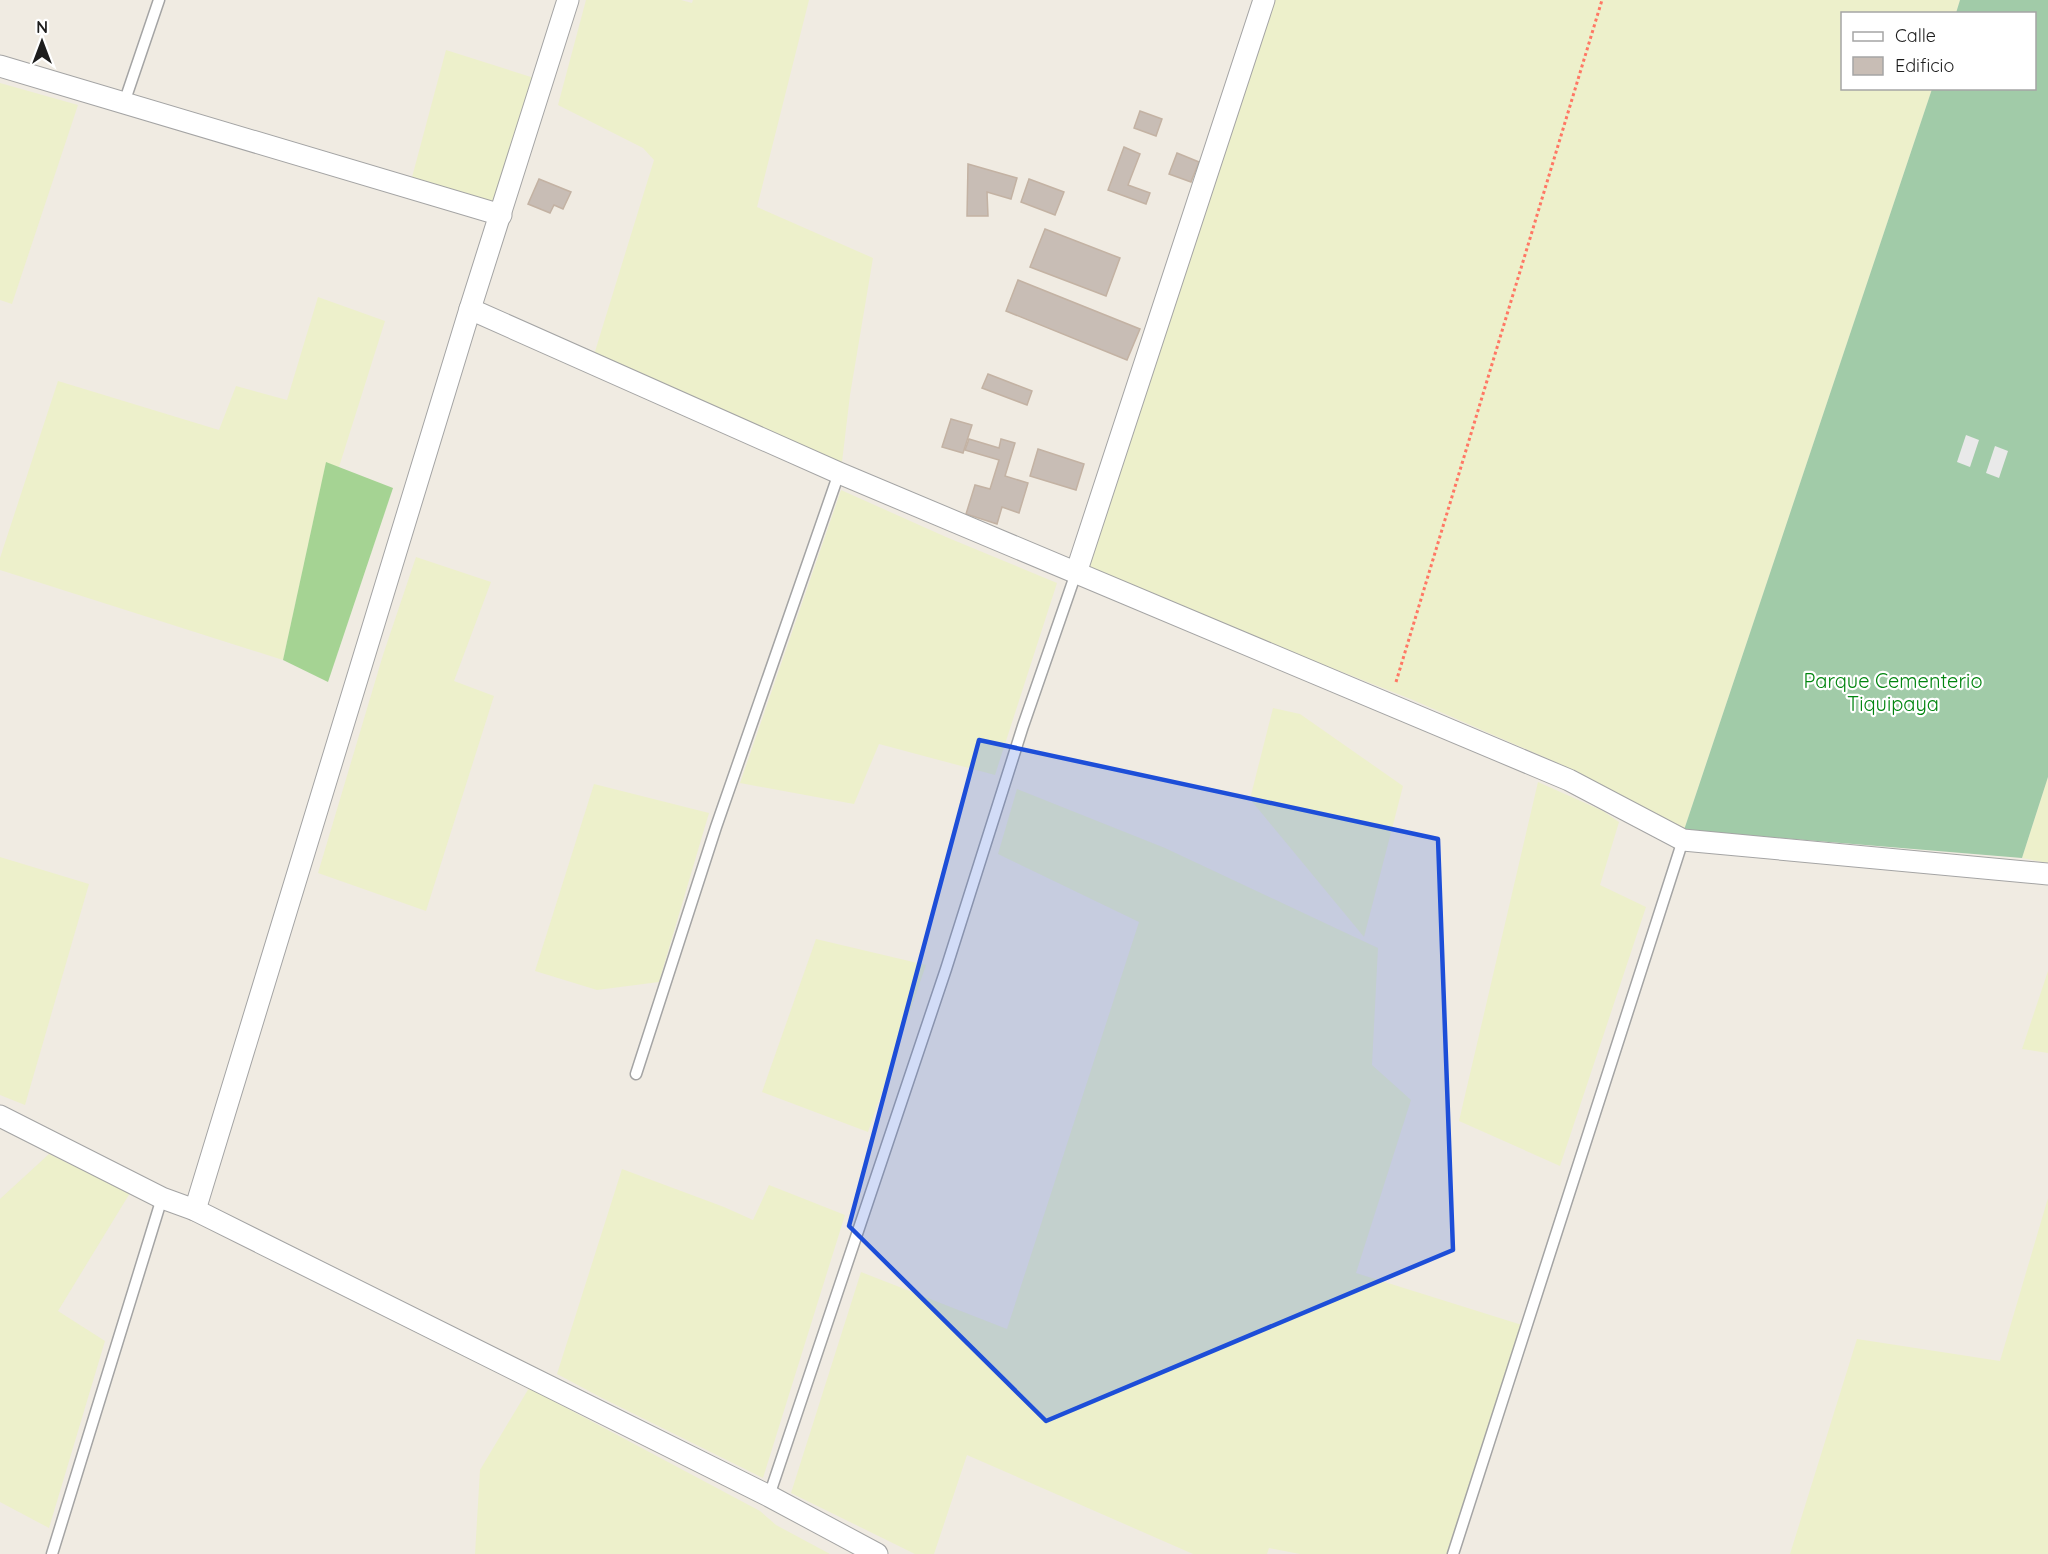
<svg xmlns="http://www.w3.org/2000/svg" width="2048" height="1554" viewBox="0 0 2048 1554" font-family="Quicksand,sans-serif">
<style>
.farmland{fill:#edf0cb}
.forest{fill:#a5d393}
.cemetery{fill:#a1cba8}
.parking{fill:#e9e9e9}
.building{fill:#c8bdb5;stroke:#c3b2a3;stroke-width:1.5}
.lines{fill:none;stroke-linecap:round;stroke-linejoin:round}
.service-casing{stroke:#a4a4a4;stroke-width:13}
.minor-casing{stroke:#a4a4a4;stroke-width:23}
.path{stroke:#ff7764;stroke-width:3;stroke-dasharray:3 3;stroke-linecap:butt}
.service{stroke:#fff;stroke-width:10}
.minor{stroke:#fff;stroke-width:21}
.marked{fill:#1d4ed8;fill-opacity:0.2;stroke:#1d4ed8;stroke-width:4.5;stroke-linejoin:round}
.labels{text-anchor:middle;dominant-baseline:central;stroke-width:4.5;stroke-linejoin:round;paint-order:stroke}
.park-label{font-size:20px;fill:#01850f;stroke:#fff}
</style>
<rect width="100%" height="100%" fill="#f0ebe2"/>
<!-- farmland -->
<g class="farmland">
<path d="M586,0H681L692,3L693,0H809L757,207L873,258L850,395L842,462L756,428L593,358L654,160L643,148L558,105Z"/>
<path d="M1275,0H1960L1956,13L1842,14V88L1932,89L1684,830L1560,764L1413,700L1086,571Z"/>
<path d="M446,50L534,78L493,205L411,181Z"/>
<path d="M0,83L78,105L12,304L0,300Z"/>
<path d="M318,297L385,321L339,467L326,463L283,660L0,570V558L58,381L219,430L236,386L287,400Z"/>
<path d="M841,490L946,537L1057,583L995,775L879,744L854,804L740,783Z"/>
<path d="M416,557L491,582L454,681L494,696L426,911L318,873L383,655Z"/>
<path d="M1273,708L1300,714L1403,786L1364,937L1250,799Z"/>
<path d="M2048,777V863L2022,858Z"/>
<path d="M1538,782L1603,811L1619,822L1600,885L1646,907L1560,1166L1459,1121Z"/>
<path d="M594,784L709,813L659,982L597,990L535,971Z"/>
<path d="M1017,789L1165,848L1378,948L1372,1065L1411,1100L1356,1273L1528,1327L1453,1554H1300L1269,1548L1267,1554H1193L967,1455L934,1554H915L791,1493L861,1272L1007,1329L1139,922L998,854Z"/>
<path d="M0,857L89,884L25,1105L0,1095Z"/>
<path d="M816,939L926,965L868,1132L762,1092Z"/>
<path d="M2048,971V1053L2022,1049Z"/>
<path d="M49,1154L130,1193L58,1311L105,1341L49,1528L0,1502V1199Z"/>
<path d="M622,1169L724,1207L753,1220L769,1185L845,1215L763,1478L602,1398L557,1374Z"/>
<path d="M2048,1198V1554H1790L1857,1339L2000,1361Z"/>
<path d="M529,1388L760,1511L776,1525L830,1554H475L480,1470Z"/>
</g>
<!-- forest -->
<path class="forest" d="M326,462L393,488L328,682L283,660Z"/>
<!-- cemetery -->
<path class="cemetery" d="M1960,0H2048V777L2022,858L1684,830L1932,89L2034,88V14L1956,13Z"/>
<!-- parking -->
<g class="parking">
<path d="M1966,435L1979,440L1970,467L1957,462Z"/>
<path d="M1995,446L2008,451L1999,478L1986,473Z"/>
</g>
<!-- building -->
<g class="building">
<path d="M1140,111L1162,119L1156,136L1134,128Z"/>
<path d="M1124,147L1140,154L1128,185L1150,193L1146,204L1108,190Z"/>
<path d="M1177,153L1199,162L1191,182L1169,174Z"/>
<path d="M968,164L1017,178L1011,199L987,192L988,216H967Z"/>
<path d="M539,179L571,192L563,209L554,205L550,213L528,204Z"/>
<path d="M1029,179L1064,192L1055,215L1021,202Z"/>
<path d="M1045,229L1120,258L1106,296L1030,267Z"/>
<path d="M1018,280L1140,329L1127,360L1006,311Z"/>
<path d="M988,374L1032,391L1027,405L982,388Z"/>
<path d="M951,419L972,425L963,453L942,447Z"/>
<path d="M969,439L999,448L1001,439L1015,443L1005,476L1028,483L1019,513L1002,507L997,524L966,514L975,485L990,489L999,460L965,450Z"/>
<path d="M1038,449L1084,464L1076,490L1030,476Z"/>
</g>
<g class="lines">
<defs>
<g id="service">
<path d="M124,103L159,0"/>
<path d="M636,1074L716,827L839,473"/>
<path d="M769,1496L946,969L1023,726L1076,573"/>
<path d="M52,1554L162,1198"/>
<path d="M1453,1554L1683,840"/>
</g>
<g id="minor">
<path d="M0,66L501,215"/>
<path d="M470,309L839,473L1569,780L1683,840L2048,874"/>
<path d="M1076,573L1264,0"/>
<path d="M0,1116L162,1198L195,1210L769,1496L877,1554"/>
<path d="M195,1210L470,309L568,0"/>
</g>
</defs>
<!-- service casing -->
<use href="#service" class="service-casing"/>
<!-- minor casing -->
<use href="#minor" class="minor-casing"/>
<!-- path -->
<path class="path" d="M1396,682L1602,0"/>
<!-- service -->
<use href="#service" class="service"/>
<!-- minor -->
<use href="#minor" class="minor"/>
</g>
<!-- marked area -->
<path class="marked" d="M979,740L1438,839L1453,1250L1046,1421L849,1226Z"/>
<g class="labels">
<!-- park labels -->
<g class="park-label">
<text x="1893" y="680">Parque Cementerio<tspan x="1893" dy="23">Tiquipaya</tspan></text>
</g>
</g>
<!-- legend -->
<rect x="1841" y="12" width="195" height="78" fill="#ffffff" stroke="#a5a5a5" stroke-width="1.5"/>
<rect x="1853" y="32" width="30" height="9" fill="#ffffff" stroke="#a5a5a5" stroke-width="1.5"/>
<text x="1895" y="42" font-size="18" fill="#1d1d1d">Calle</text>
<rect x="1853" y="57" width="30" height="18" fill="#c8bdb5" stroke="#a5a5a5" stroke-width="1.5"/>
<text x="1895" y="72" font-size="18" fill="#1d1d1d">Edificio</text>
<!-- north arrow -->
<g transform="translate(42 42)" stroke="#ffffff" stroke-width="4.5" paint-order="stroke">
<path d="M0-4.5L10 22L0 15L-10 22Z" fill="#1d1d1d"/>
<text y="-9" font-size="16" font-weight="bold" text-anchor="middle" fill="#1d1d1d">N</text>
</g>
</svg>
